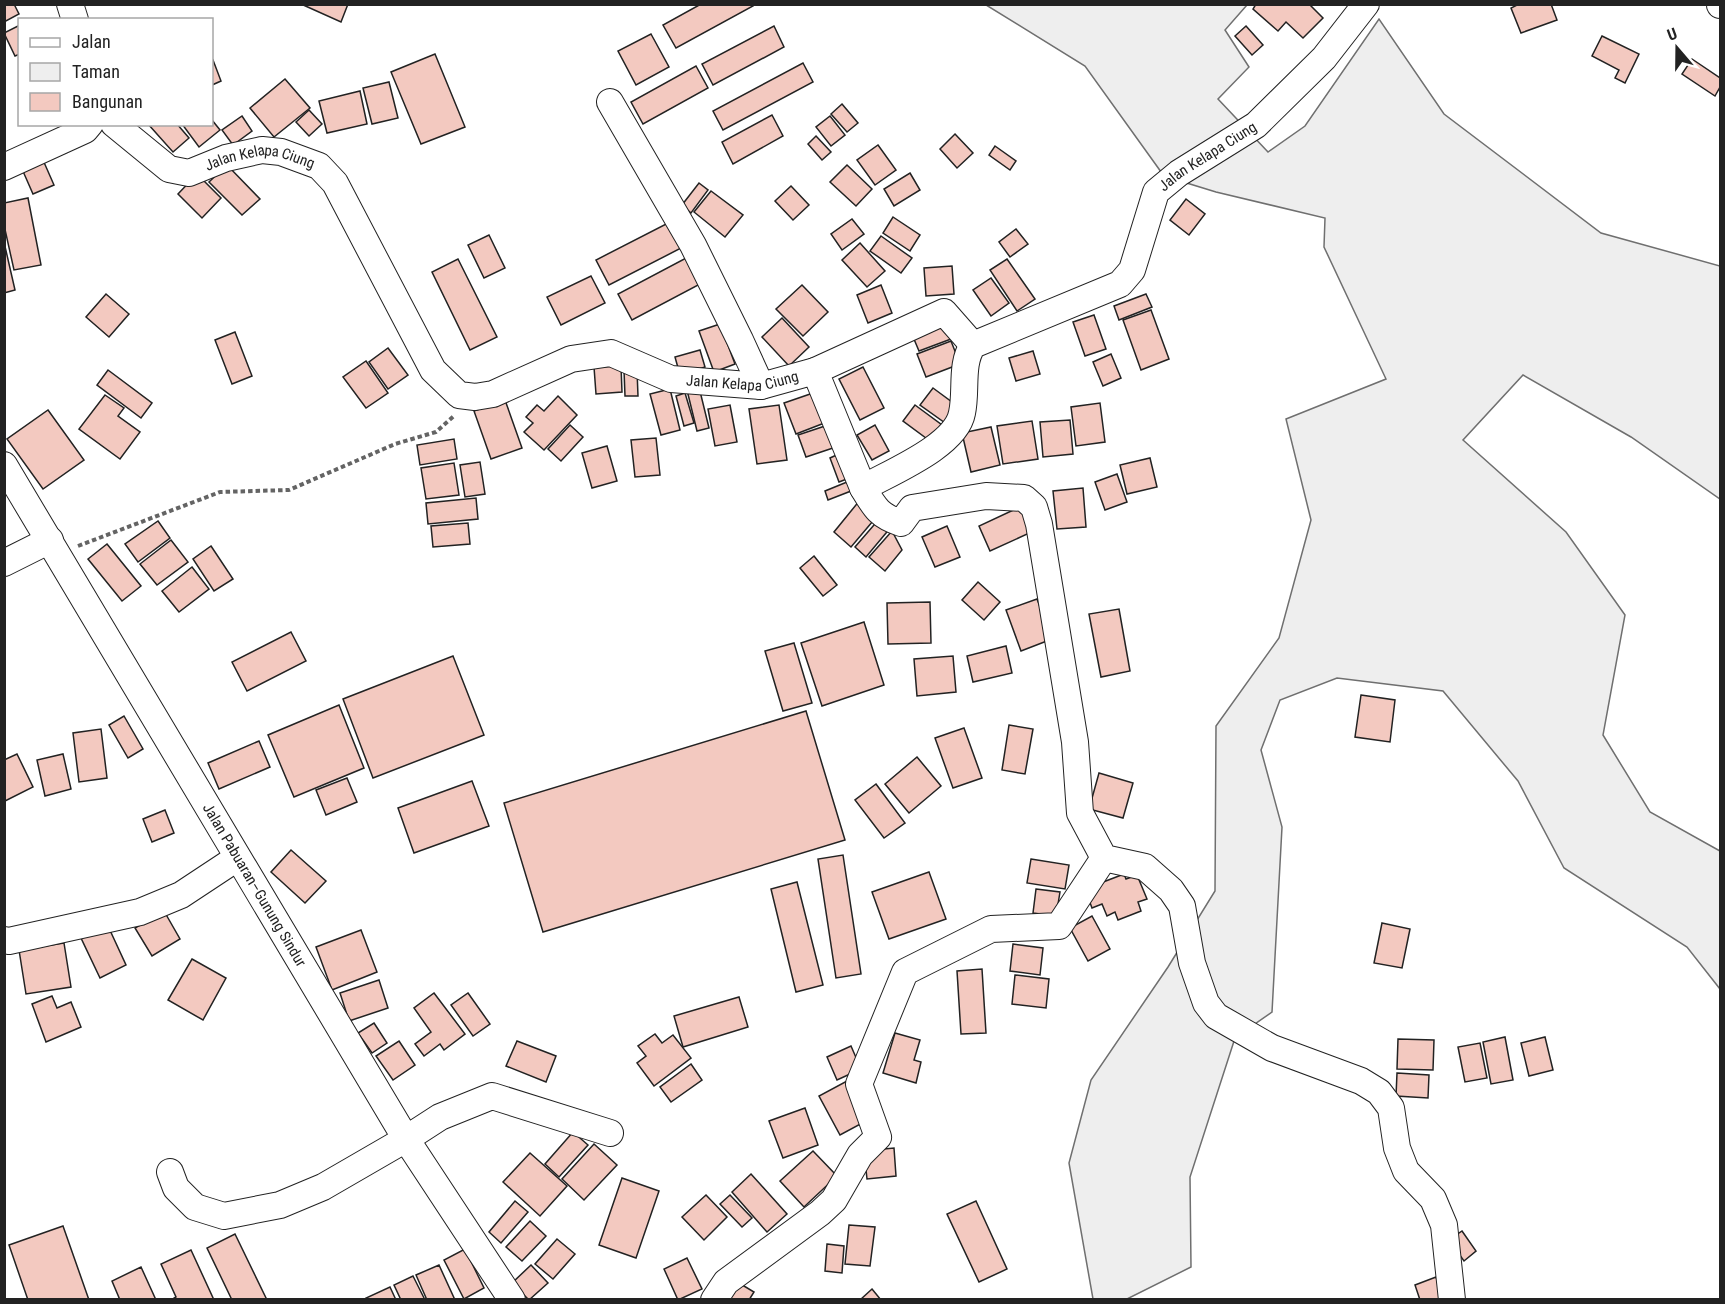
<svg xmlns="http://www.w3.org/2000/svg" width="1725" height="1304" viewBox="0 0 1725 1304" font-family="'Roboto Condensed',sans-serif">
<style>
.green{fill:#eee;stroke:#6f6f6f;stroke-width:1.5}
.building{fill:#f3c9c0;stroke:#222;stroke-width:1.5}
.lines{fill:none;stroke-linecap:round;stroke-linejoin:round}
.minor-casing{stroke:#222;stroke-width:28}
.path{stroke:#646464;stroke-width:4;stroke-dasharray:4.5 3;stroke-linecap:butt}
.minor{stroke:#fff;stroke-width:26}
.labels{text-anchor:middle;dominant-baseline:central;stroke-width:4.5;stroke-linejoin:round;paint-order:stroke}
.street-label{font-size:15px;fill:#222;stroke:#fff}
</style>
<rect width="100%" height="100%" fill="#fff"/>
<!-- green -->
<path class="green" d="M986,5H1247L1225,30L1249,67L1218,99L1268,152L1305,126L1379,19L1444,114L1601,233L1720,266V499L1631,437L1523,375L1463,440L1566,532L1625,615L1603,735L1650,812L1720,851V989L1687,947L1564,868L1518,781L1443,691L1337,678L1280,700L1261,750L1282,827L1272,1012L1235,1038L1190,1177L1191,1267L1127,1299H1093L1069,1163L1091,1080L1168,967L1215,891L1216,726L1279,638L1311,520L1286,419L1386,379L1324,247L1325,218L1216,192L1164,176L1085,66Z"/>
<!-- building -->
<g class="building">
<path d="M4,4H18L15,6L19,14L4,22Z"/>
<path d="M301,4H348L341,22Z"/>
<path d="M701,4H752L753,6L676,48L663,25Z"/>
<path d="M1256,4H1309L1323,18L1303,38L1286,22L1278,31L1253,9Z"/>
<path d="M1519,4H1551L1557,20L1521,33L1511,8Z"/>
<path d="M20,25V54L15,56L4,33Z"/>
<path d="M774,26L784,47L713,85L702,64Z"/>
<path d="M1246,26L1263,45L1252,55L1235,36Z"/>
<path d="M651,34L669,67L636,85L618,51Z"/>
<path d="M1602,36L1639,54L1625,83L1615,78L1619,70L1592,56Z"/>
<path d="M435,54L465,127L421,144L391,72Z"/>
<path d="M1692,59L1720,78V87L1715,96L1682,74Z"/>
<path d="M213,60L221,81L212,85V61Z"/>
<path d="M803,63L813,82L723,130L713,111Z"/>
<path d="M696,66L708,88L643,124L631,102Z"/>
<path d="M285,79L310,108L274,137L250,108Z"/>
<path d="M389,82L398,118L372,124L363,88Z"/>
<path d="M360,91L367,124L327,133L319,101Z"/>
<path d="M842,104L858,123L847,132L831,114Z"/>
<path d="M309,110L322,124L309,136L296,122Z"/>
<path d="M772,115L783,136L733,164L722,142Z"/>
<path d="M242,116L252,131L233,145L222,130Z"/>
<path d="M830,116L845,135L831,146L816,127Z"/>
<path d="M212,120L220,130L199,147L182,124H212Z"/>
<path d="M148,124H177L189,138L173,152Z"/>
<path d="M955,134L973,153L957,168L940,149Z"/>
<path d="M816,136L831,152L822,160L808,144Z"/>
<path d="M878,145L896,170L875,185L857,160Z"/>
<path d="M995,146L1016,161L1010,170L989,155Z"/>
<path d="M43,160L54,185L33,194L22,169Z"/>
<path d="M227,165L260,199L242,215L209,182Z"/>
<path d="M847,165L872,189L856,206L830,182Z"/>
<path d="M910,173L920,190L894,206L884,189Z"/>
<path d="M197,174L221,198L202,218L178,194Z"/>
<path d="M699,183L708,190L691,213L682,205Z"/>
<path d="M791,186L809,205L793,220L775,201Z"/>
<path d="M711,191L743,215L725,237L694,212Z"/>
<path d="M28,198L41,265L14,270L4,225V203Z"/>
<path d="M1186,199L1205,214L1189,235L1170,220Z"/>
<path d="M893,217L920,235L910,251L883,233Z"/>
<path d="M852,219L864,234L842,250L831,234Z"/>
<path d="M672,221L685,246L609,285L596,260Z"/>
<path d="M1016,229L1028,244L1010,257L999,242Z"/>
<path d="M489,235L505,268L484,278L468,245Z"/>
<path d="M881,236L912,258L901,273L870,251Z"/>
<path d="M4,242L15,290L4,293Z"/>
<path d="M860,243L885,271L867,287L842,260Z"/>
<path d="M688,257L702,283L632,320L618,294Z"/>
<path d="M458,259L497,337L470,350L432,272Z"/>
<path d="M1007,259L1035,299L1017,311L990,270Z"/>
<path d="M952,266L954,294L926,296L924,268Z"/>
<path d="M591,276L605,303L561,325L547,297Z"/>
<path d="M991,278L1009,303L991,316L973,290Z"/>
<path d="M802,285L828,312L803,336L776,309Z"/>
<path d="M881,285L892,313L868,323L857,295Z"/>
<path d="M106,294L129,314L109,337L86,317Z"/>
<path d="M1146,294L1152,307L1119,320L1114,306Z"/>
<path d="M1151,310L1169,359L1141,370L1123,320Z"/>
<path d="M1094,315L1106,349L1085,356L1073,322Z"/>
<path d="M782,318L809,347L789,366L762,337Z"/>
<path d="M944,319L951,339L919,351L911,332Z"/>
<path d="M720,324L735,364L714,372L699,331Z"/>
<path d="M235,332L252,376L232,384L215,340Z"/>
<path d="M951,341L960,364L926,377L917,354Z"/>
<path d="M388,348L408,375L388,389L369,362Z"/>
<path d="M700,350L705,367L680,375L675,357Z"/>
<path d="M1033,351L1040,374L1016,381L1009,358Z"/>
<path d="M1111,354L1121,378L1103,386L1093,362Z"/>
<path d="M366,361L388,393L366,408L343,377Z"/>
<path d="M621,366L622,392L596,394L594,367Z"/>
<path d="M863,367L884,408L860,420L839,379Z"/>
<path d="M108,370L152,403L141,418L97,385Z"/>
<path d="M624,370H637L638,396H625Z"/>
<path d="M698,383L709,428L697,431L686,386Z"/>
<path d="M933,388L960,408L948,425L920,405Z"/>
<path d="M670,389L680,430L661,435L650,394Z"/>
<path d="M816,392L827,422L796,434L784,403Z"/>
<path d="M685,393L694,423L684,426L676,396Z"/>
<path d="M105,395L124,408L118,416L140,432L120,459L79,429Z"/>
<path d="M558,396L577,415L544,450L524,432L533,423L526,417L537,405L544,411Z"/>
<path d="M505,400L522,448L491,459L474,411Z"/>
<path d="M1100,403L1105,442L1076,446L1071,407Z"/>
<path d="M730,405L737,442L715,446L708,409Z"/>
<path d="M779,405L787,460L757,464L749,409Z"/>
<path d="M915,405L942,425L930,441L903,421Z"/>
<path d="M48,410L84,460L43,489L7,439Z"/>
<path d="M1070,420L1073,454L1043,457L1040,422Z"/>
<path d="M1032,421L1038,459L1003,464L997,426Z"/>
<path d="M831,424L839,446L806,457L798,435Z"/>
<path d="M570,425L583,437L561,461L548,449Z"/>
<path d="M875,425L889,451L872,460L857,435Z"/>
<path d="M991,427L1000,465L971,472L962,433Z"/>
<path d="M656,438L660,475L635,477L631,440Z"/>
<path d="M454,439L457,459L420,465L417,445Z"/>
<path d="M607,446L617,481L592,488L582,453Z"/>
<path d="M843,452L852,477L839,482L830,458Z"/>
<path d="M1150,458L1157,487L1127,494L1120,465Z"/>
<path d="M480,462L485,494L465,497L460,465Z"/>
<path d="M454,463L459,495L426,499L421,468Z"/>
<path d="M1117,474L1127,502L1105,510L1095,482Z"/>
<path d="M847,482L851,491L828,500L825,491Z"/>
<path d="M1083,488L1086,527L1057,529L1053,491Z"/>
<path d="M476,498L478,519L428,524L426,503Z"/>
<path d="M860,500L878,515L851,547L834,532Z"/>
<path d="M1024,505L1036,530L990,551L979,526Z"/>
<path d="M880,518L891,527L866,557L855,547Z"/>
<path d="M158,521L170,538L138,562L125,544Z"/>
<path d="M468,523L470,544L433,547L431,526Z"/>
<path d="M947,526L960,557L935,567L922,537Z"/>
<path d="M892,531L902,550L885,571L869,557Z"/>
<path d="M171,540L188,562L157,585L140,564Z"/>
<path d="M107,544L141,586L122,601L88,559Z"/>
<path d="M211,546L233,579L214,591L193,559Z"/>
<path d="M814,556L837,585L823,596L800,568Z"/>
<path d="M192,567L209,589L179,612L162,591Z"/>
<path d="M978,582L1000,602L984,620L962,600Z"/>
<path d="M1037,599L1052,639L1021,651L1006,610Z"/>
<path d="M930,602L931,643L888,644L887,603Z"/>
<path d="M1119,609L1130,671L1101,677L1089,614Z"/>
<path d="M864,622L884,685L822,706L801,643Z"/>
<path d="M291,632L306,661L247,691L232,662Z"/>
<path d="M794,643L812,703L783,711L765,651Z"/>
<path d="M1006,646L1012,673L973,682L967,656Z"/>
<path d="M453,656L484,735L373,778L343,699Z"/>
<path d="M953,656L956,692L917,696L914,659Z"/>
<path d="M1361,695L1395,700L1390,742L1355,737Z"/>
<path d="M339,705L364,768L294,797L268,735Z"/>
<path d="M806,711L845,840L543,932L504,803Z"/>
<path d="M124,716L143,749L128,758L109,725Z"/>
<path d="M1009,725L1033,729L1025,774L1002,770Z"/>
<path d="M964,728L982,778L953,788L935,738Z"/>
<path d="M101,729L107,778L79,782L73,733Z"/>
<path d="M259,741L270,767L219,789L208,763Z"/>
<path d="M17,754L33,787L5,801L4,760Z"/>
<path d="M63,754L71,789L45,796L37,760Z"/>
<path d="M917,757L941,786L909,813L885,784Z"/>
<path d="M1099,773L1133,783L1123,818L1089,809Z"/>
<path d="M347,778L357,802L326,815L316,790Z"/>
<path d="M472,781L489,826L414,853L398,808Z"/>
<path d="M876,784L905,823L884,838L855,800Z"/>
<path d="M165,810L174,833L152,842L143,819Z"/>
<path d="M291,850L326,881L305,903L271,872Z"/>
<path d="M843,855L861,974L836,978L818,859Z"/>
<path d="M1031,859L1069,865L1065,889L1027,883Z"/>
<path d="M929,872L946,919L889,939L872,892Z"/>
<path d="M1124,874L1126,879L1137,875L1147,899L1138,902L1141,911L1118,920L1115,912L1107,916L1102,904L1092,908L1085,889Z"/>
<path d="M797,882L823,985L796,992L771,889Z"/>
<path d="M1036,889L1060,892L1056,916L1033,913Z"/>
<path d="M164,911L180,939L152,956L135,928Z"/>
<path d="M1092,916L1110,949L1088,961L1070,928Z"/>
<path d="M1382,923L1410,929L1402,968L1374,963Z"/>
<path d="M108,926L126,965L100,978L81,938Z"/>
<path d="M361,930L377,972L332,990L316,947Z"/>
<path d="M64,943L71,987L26,994L19,950Z"/>
<path d="M1013,944L1043,948L1040,975L1010,971Z"/>
<path d="M192,959L226,978L203,1020L168,1000Z"/>
<path d="M982,969L986,1033L961,1034L957,971Z"/>
<path d="M1015,975L1049,979L1046,1008L1012,1004Z"/>
<path d="M379,980L388,1008L349,1021L340,993Z"/>
<path d="M434,993L465,1034L444,1050L440,1044L424,1056L415,1044L431,1032L414,1008Z"/>
<path d="M468,993L490,1024L473,1036L451,1005Z"/>
<path d="M52,996L57,1008L71,1002L81,1027L46,1042L32,1004Z"/>
<path d="M739,997L748,1027L683,1047L674,1016Z"/>
<path d="M374,1023L387,1043L372,1053L358,1033Z"/>
<path d="M895,1033L920,1040L914,1060L921,1062L916,1083L883,1073Z"/>
<path d="M655,1034L662,1043L673,1035L691,1058L654,1086L637,1063L646,1056L638,1046Z"/>
<path d="M1505,1037L1513,1080L1491,1084L1483,1042Z"/>
<path d="M1545,1037L1553,1070L1529,1076L1521,1043Z"/>
<path d="M1398,1039L1434,1040L1433,1070L1397,1069Z"/>
<path d="M399,1041L415,1065L393,1080L376,1056Z"/>
<path d="M517,1041L556,1056L546,1082L506,1066Z"/>
<path d="M1480,1043L1487,1078L1465,1082L1458,1047Z"/>
<path d="M851,1046L861,1069L837,1080L827,1057Z"/>
<path d="M691,1064L702,1080L671,1102L660,1087Z"/>
<path d="M1397,1073L1429,1075L1428,1098L1396,1096Z"/>
<path d="M847,1081L868,1120L840,1135L819,1096Z"/>
<path d="M805,1108L818,1145L783,1158L769,1121Z"/>
<path d="M573,1132L588,1145L559,1177L545,1164Z"/>
<path d="M594,1144L617,1165L584,1200L562,1179Z"/>
<path d="M894,1148L896,1176L867,1179L864,1151Z"/>
<path d="M813,1151L837,1176L804,1207L780,1181Z"/>
<path d="M530,1153L567,1186L540,1216L503,1182Z"/>
<path d="M751,1174L787,1214L767,1232L732,1192Z"/>
<path d="M622,1178L659,1191L636,1258L599,1245Z"/>
<path d="M706,1195L727,1217L704,1240L682,1217Z"/>
<path d="M730,1195L752,1218L742,1227L720,1204Z"/>
<path d="M515,1201L528,1212L501,1243L489,1232Z"/>
<path d="M976,1201L1007,1269L979,1282L947,1214Z"/>
<path d="M530,1221L546,1236L522,1261L506,1247Z"/>
<path d="M849,1225L875,1227L870,1266L845,1264Z"/>
<path d="M63,1226L89,1300H28L9,1245Z"/>
<path d="M1462,1231L1476,1251L1464,1261L1449,1240Z"/>
<path d="M235,1234L267,1300H232L207,1248Z"/>
<path d="M557,1239L575,1254L553,1279L535,1264Z"/>
<path d="M827,1244L844,1246L842,1273L825,1271Z"/>
<path d="M465,1249L484,1288L464,1299L444,1260Z"/>
<path d="M191,1250L214,1300H171L176,1297L161,1264Z"/>
<path d="M687,1258L702,1289L678,1300L664,1269Z"/>
<path d="M439,1265L455,1300H427L416,1275Z"/>
<path d="M531,1265L548,1283L529,1300L512,1283Z"/>
<path d="M141,1267L156,1300H120L112,1281Z"/>
<path d="M413,1276L425,1300H401L394,1285Z"/>
<path d="M1436,1277L1444,1300H1420L1415,1285Z"/>
<path d="M739,1283L754,1292L749,1300H729Z"/>
<path d="M390,1287L396,1300H367L366,1298Z"/>
<path d="M872,1289L881,1300H860Z"/>
</g>
<g class="lines">
<defs>
<g id="minor">
<path d="M70,4L75,20"/>
<path d="M1720,4V5"/>
<path d="M610,102L693,245L740,340L761,386"/>
<path id="s1" d="M114,124L169,169L189,173L226,158L262,150L281,152L319,166L335,183L433,370L459,395L475,397L493,394L571,359L611,353L671,379L761,386L815,371L863,488C891,472 956,446 962,413C967,391 960,364 973,345L1120,284L1132,270L1156,192L1179,173L1256,125L1324,58L1366,4"/>
<path d="M4,167L85,130L90,124"/>
<path d="M815,371L944,312L973,345"/>
<path id="s2" d="M4,465L406,1139L512,1300"/>
<path d="M863,488C875,508 879,516 901,523L912,508L986,496L1024,498L1034,507L1039,524L1075,742L1080,813L1104,858L1145,867L1171,890L1182,906L1192,963L1206,1003L1216,1016L1272,1048L1361,1081L1379,1092L1391,1108L1397,1148L1406,1171L1433,1199L1444,1225L1452,1300"/>
<path d="M4,563L50,540"/>
<path d="M4,940L9,941L140,912L181,895L237,858"/>
<path d="M170,1172L176,1188L195,1207L224,1216L280,1205L323,1187L406,1139L440,1117L492,1096L610,1133"/>
<path d="M714,1300L726,1282L820,1213L834,1200L860,1155L878,1137L859,1084L905,972L991,929L1059,926L1104,858"/>
</g>
</defs>
<!-- minor casing -->
<use href="#minor" class="minor-casing"/>
<!-- path -->
<path class="path" d="M78,546L220,492L289,490L395,444L436,432L454,416"/>
<!-- minor -->
<use href="#minor" class="minor"/>
</g>
<g class="labels">
<!-- street labels -->
<g class="street-label">
<text stroke="none"><textPath href="#s1" startOffset="1516">Jalan Kelapa Ciung</textPath></text>
<text stroke="none"><textPath href="#s1" startOffset="166">Jalan Kelapa Ciung</textPath></text>
<text stroke="none"><textPath href="#s1" startOffset="796">Jalan Kelapa Ciung</textPath></text>
<text stroke="none"><textPath href="#s2" startOffset="489">Jalan Pabuaran–Gunung Sindur</textPath></text>
</g>
</g>
<!-- border -->
<rect width="1725" height="1304" fill="none" stroke="#222222" stroke-width="12"/>
<!-- legend -->
<rect x="18" y="18" width="195" height="108" fill="#ffffff" stroke="#a7a7a7" stroke-width="1.5"/>
<rect x="30" y="38" width="30" height="9" fill="#ffffff" stroke="#a7a7a7" stroke-width="1.5"/>
<text x="72" y="48" font-size="18" fill="#222222">Jalan</text>
<rect x="30" y="63" width="30" height="18" fill="#eeeeee" stroke="#a7a7a7" stroke-width="1.5"/>
<text x="72" y="78" font-size="18" fill="#222222">Taman</text>
<rect x="30" y="93" width="30" height="18" fill="#f3c9c0" stroke="#a7a7a7" stroke-width="1.5"/>
<text x="72" y="108" font-size="18" fill="#222222">Bangunan</text>
<!-- north arrow -->
<g transform="translate(1677 48) rotate(340)" stroke="#ffffff" stroke-width="4.5" paint-order="stroke">
<path d="M0-4.5L10 22L0 15L-10 22Z" fill="#222222"/>
<text y="-9" font-size="16" font-weight="bold" text-anchor="middle" fill="#222222">U</text>
</g>
</svg>
